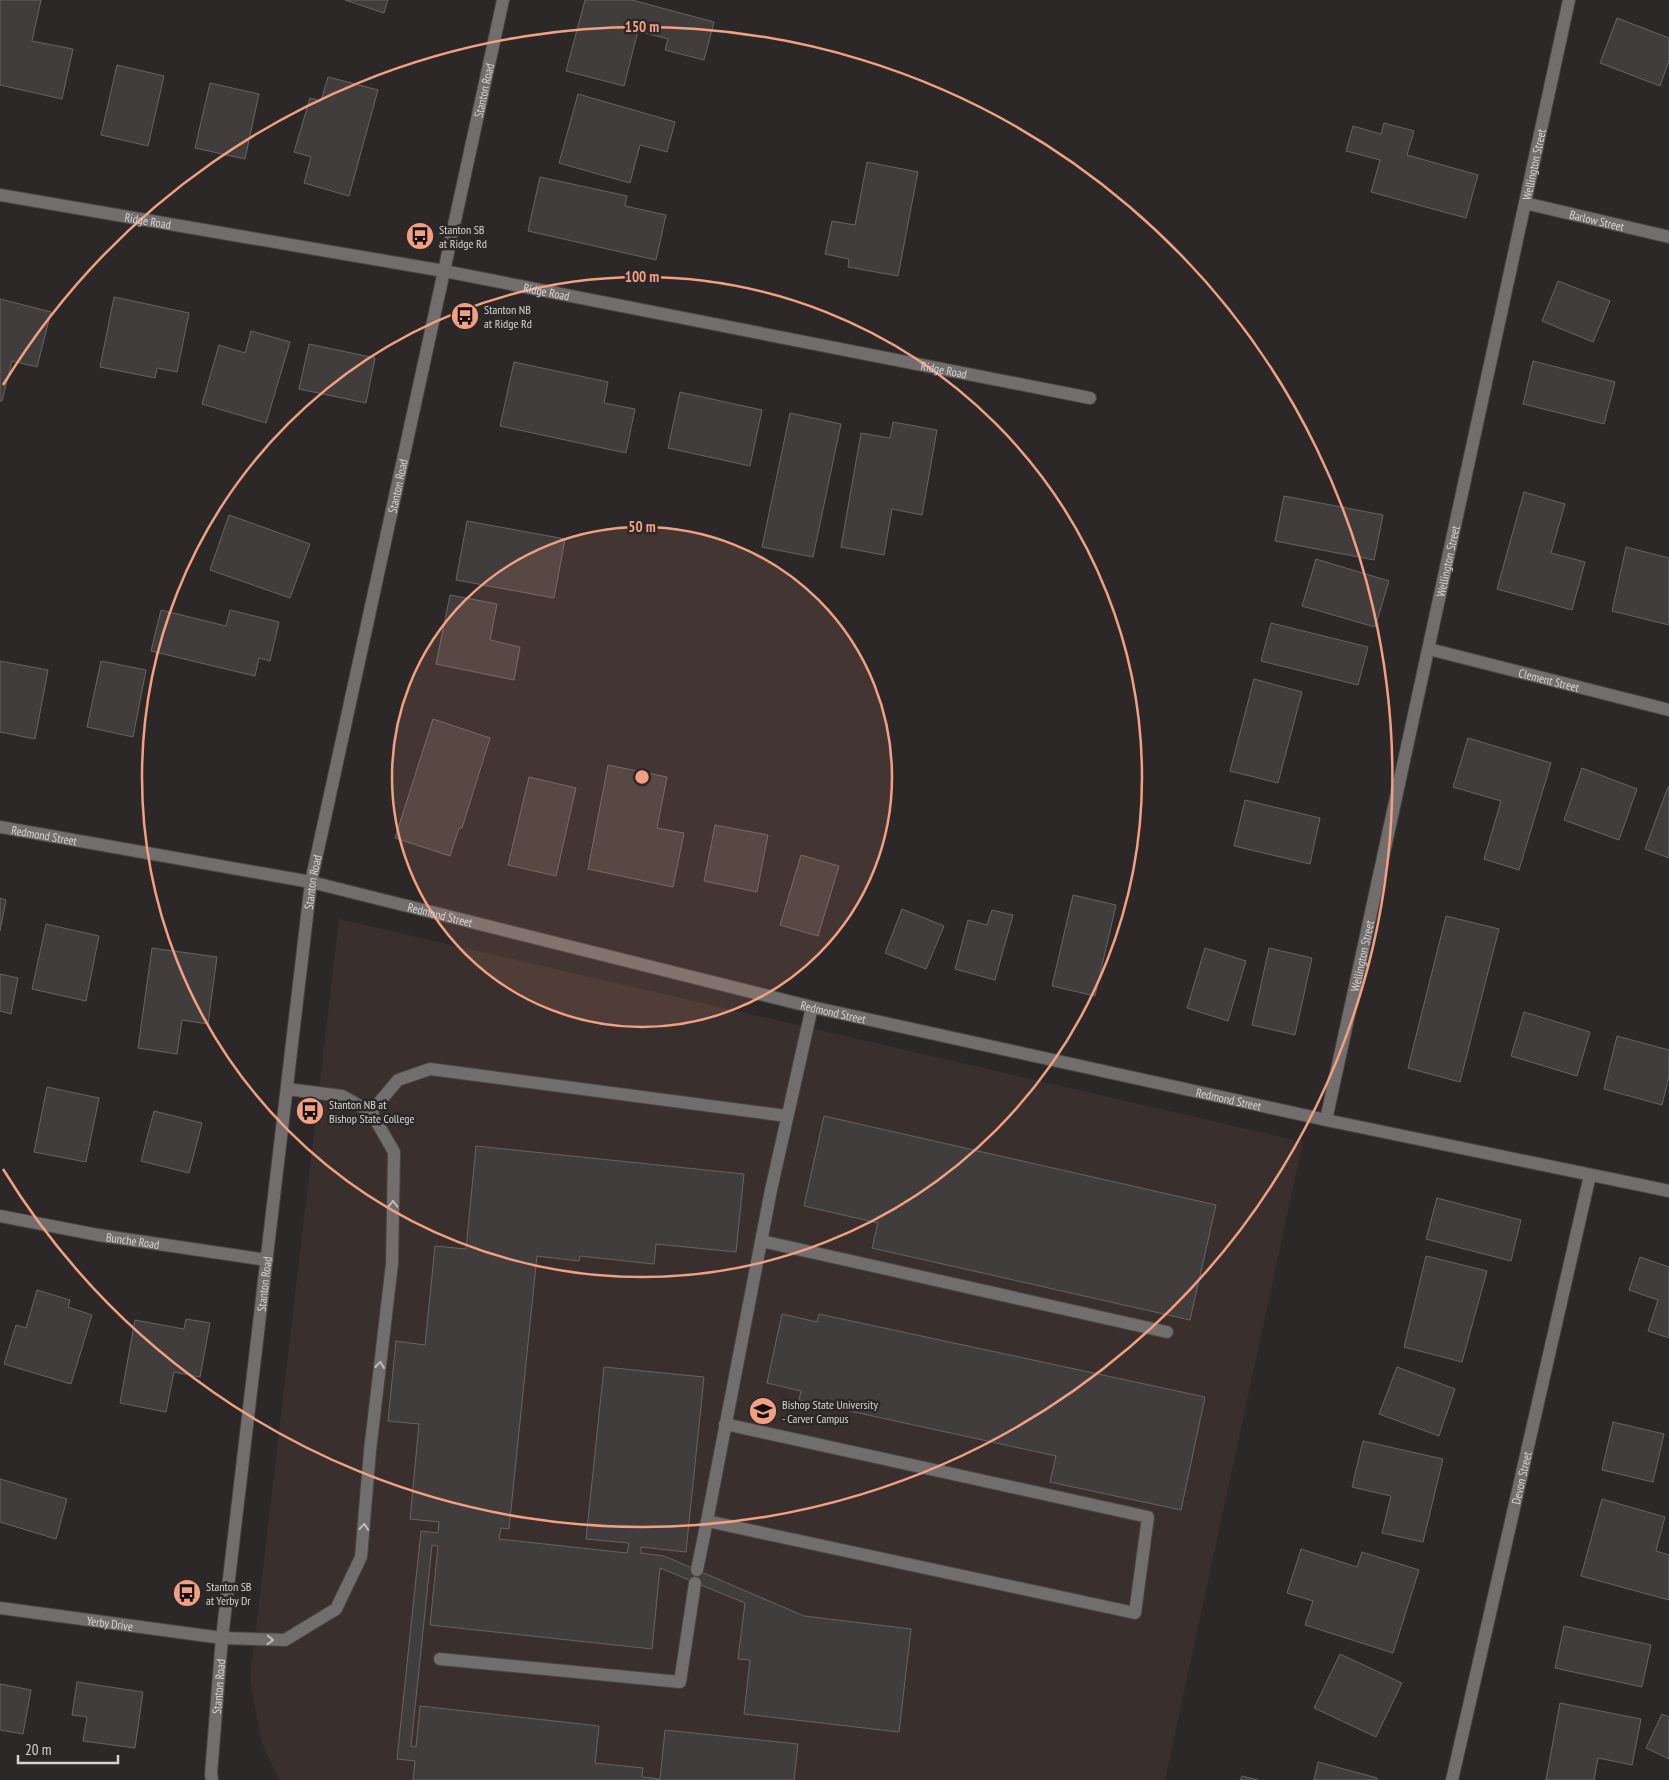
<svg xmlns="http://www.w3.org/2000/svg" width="1669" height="1780" viewBox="0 0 1669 1780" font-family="'PT Sans Narrow',sans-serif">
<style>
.built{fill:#39302d}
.building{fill:#413d3c;stroke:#686463}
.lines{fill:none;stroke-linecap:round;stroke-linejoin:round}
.service-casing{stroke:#474443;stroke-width:14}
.minor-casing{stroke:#474443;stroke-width:14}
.tertiary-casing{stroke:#474443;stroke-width:14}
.service{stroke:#726e6d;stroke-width:12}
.minor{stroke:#726e6d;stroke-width:12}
.tertiary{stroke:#726e6d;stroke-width:12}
.oneway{stroke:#bebaba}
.ring{fill:none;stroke:#f39f83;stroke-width:2.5}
.labels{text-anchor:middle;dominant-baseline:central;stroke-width:5;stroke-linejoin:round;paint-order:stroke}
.street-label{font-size:12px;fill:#d7d4d4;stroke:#2b2827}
.poi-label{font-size:12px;fill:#d7d4d4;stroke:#2b2827;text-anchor:start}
.centre{fill:#f39f83;stroke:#2b2827;stroke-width:2.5}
.ring-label{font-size:15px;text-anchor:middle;font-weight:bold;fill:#f39f83;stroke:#2b2827;stroke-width:5;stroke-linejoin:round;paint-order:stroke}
</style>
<rect width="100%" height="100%" fill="#2b2827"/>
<!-- built -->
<path class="built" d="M339,919L1303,1142L1165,1780H279L261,1741L250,1680Z"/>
<!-- building -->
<g class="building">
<path d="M0,0H41L32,41L73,49L62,99L0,85Z"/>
<path d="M345,0H388L384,13Z"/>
<path d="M585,0H632L714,22L704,60L665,50L668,39L638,31L624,86L566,71Z"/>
<path d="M1617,18L1669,38V61L1660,86L1600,63Z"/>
<path d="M117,65L164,76L148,146L101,135Z"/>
<path d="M328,77L378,90L349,196L304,183L311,157L294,152L310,98L321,101Z"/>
<path d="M210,83L259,94L245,159L195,148Z"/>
<path d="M578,94L675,122L667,152L640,145L630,183L559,163Z"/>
<path d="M1384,123L1414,131L1407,155L1478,175L1466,218L1371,192L1380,160L1346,151L1353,126L1381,134Z"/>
<path d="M867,162L918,172L898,276L848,267L849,259L825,254L832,221L855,225Z"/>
<path d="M540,177L627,196L625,206L666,215L656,260L528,231Z"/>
<path d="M1558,281L1610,301L1593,342L1542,321Z"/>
<path d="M114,297L189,313L177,372L157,368L155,378L100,367Z"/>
<path d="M0,299L51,312L37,367L12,361L2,401H0Z"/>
<path d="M251,331L290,342L266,423L202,404L219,345L245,353Z"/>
<path d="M309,344L375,358L366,403L299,389Z"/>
<path d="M1533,361L1615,382L1604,424L1523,404Z"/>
<path d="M514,362L608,382L604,403L635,409L626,453L500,426Z"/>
<path d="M680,392L762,410L750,466L668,448Z"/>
<path d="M790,413L841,424L813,557L762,547Z"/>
<path d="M893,422L937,430L922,515L892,509L884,555L841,547L861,433L890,438Z"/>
<path d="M1524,492L1565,504L1551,553L1585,562L1572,610L1497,589Z"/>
<path d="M1284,496L1383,515L1374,560L1275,541Z"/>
<path d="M229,515L310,544L290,598L210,570Z"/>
<path d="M467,521L565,539L554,598L456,580Z"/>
<path d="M1626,547L1669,558V625L1612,611Z"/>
<path d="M1316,559L1389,581L1375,627L1302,606Z"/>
<path d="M450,595L497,604L490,640L520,647L514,680L436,664Z"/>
<path d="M161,610L226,626L230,610L279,622L270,661L259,658L255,676L151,651Z"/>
<path d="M1271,623L1368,647L1358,685L1261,661Z"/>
<path d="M0,661L48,670L35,739L0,732Z"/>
<path d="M101,661L146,670L133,737L87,727Z"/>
<path d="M1254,679L1302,692L1278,783L1230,771Z"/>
<path d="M433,719L490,738L462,828H459L450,856L395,838Z"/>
<path d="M1468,738L1551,763L1519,870L1484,859L1501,801L1453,787Z"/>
<path d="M608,765L667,777L657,828L684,833L673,887L588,869Z"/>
<path d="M1582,768L1637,789L1619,840L1564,820Z"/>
<path d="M529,777L576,788L556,876L508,865Z"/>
<path d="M1668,787H1669V858L1645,849Z"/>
<path d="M1245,800L1320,818L1310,864L1234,846Z"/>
<path d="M715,825L768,835L757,892L704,881Z"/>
<path d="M801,855L839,866L818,936L780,925Z"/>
<path d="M1073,895L1116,905L1095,996L1052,986Z"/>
<path d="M0,898L6,900L0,931Z"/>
<path d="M902,909L944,926L926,969L885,953Z"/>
<path d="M992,910L1013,915L995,980L955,969L968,920L987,925Z"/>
<path d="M1446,916L1499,929L1460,1082L1408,1068Z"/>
<path d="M46,924L99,936L86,1001L32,989Z"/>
<path d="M152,948L217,957L208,1024L182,1020L177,1054L138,1048Z"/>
<path d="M1205,948L1246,961L1228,1021L1187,1008Z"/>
<path d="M1269,948L1312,958L1295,1035L1252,1025Z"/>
<path d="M0,974L18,978L11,1014L0,1011Z"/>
<path d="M1524,1012L1590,1032L1577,1076L1511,1056Z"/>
<path d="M1617,1036L1669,1050V1076L1662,1105L1604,1089Z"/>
<path d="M47,1087L99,1098L86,1162L34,1152Z"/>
<path d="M154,1111L202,1123L189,1173L141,1161Z"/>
<path d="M824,1116L1216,1205L1190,1320L872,1248L878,1223L804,1206Z"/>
<path d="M476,1146L744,1174L736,1252L656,1244L654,1264L580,1256L579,1261L537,1256L509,1529L501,1528L499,1539L627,1553L629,1543L586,1539L604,1367L704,1377L686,1552L641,1547V1553L664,1556L804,1616L911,1629L899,1732L744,1714L750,1660L738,1659L745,1603L660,1568L652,1649L430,1625L438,1546L432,1545L411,1746L416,1747L420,1706L599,1726L595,1763L643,1768L642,1777L660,1779L665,1730L798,1744L794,1780H413L415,1761L397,1759L421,1531L438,1533L439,1522L410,1519L419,1424L388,1421L396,1341L425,1345L435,1246L466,1249Z"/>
<path d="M1437,1198L1521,1220L1511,1261L1426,1239Z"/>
<path d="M1426,1256L1487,1271L1462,1362L1404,1347Z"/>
<path d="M1640,1257L1669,1267V1338L1648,1331L1658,1300L1629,1290Z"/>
<path d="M37,1290L70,1300L68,1307L92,1315L71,1384L4,1364L16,1325L26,1328Z"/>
<path d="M782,1314L817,1322L819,1314L1205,1397L1181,1510L1050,1482L1056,1456L799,1400L801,1391L767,1383Z"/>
<path d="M186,1319L210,1323L200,1377L174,1372L166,1412L120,1403L135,1320L184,1329Z"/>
<path d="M1397,1367L1455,1389L1439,1436L1379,1414Z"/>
<path d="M1613,1422L1664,1434L1653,1482L1602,1470Z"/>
<path d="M1363,1441L1443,1459L1423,1542L1382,1533L1391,1496L1352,1487Z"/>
<path d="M0,1479L67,1499L56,1539L0,1522Z"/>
<path d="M1602,1499L1665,1517L1656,1551L1669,1555V1600L1581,1576Z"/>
<path d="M1301,1549L1357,1567L1362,1552L1419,1570L1393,1653L1305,1625L1313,1601L1287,1593Z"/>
<path d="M1564,1626L1651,1645L1642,1687L1555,1668Z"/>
<path d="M1340,1654L1402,1683L1376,1737L1314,1708Z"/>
<path d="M77,1682L143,1692L135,1748L83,1741L87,1717L72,1715Z"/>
<path d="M0,1684L31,1690L23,1734L0,1730Z"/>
<path d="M1560,1703L1641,1719L1632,1765L1598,1758L1594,1780H1546Z"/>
<path d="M1662,1714L1669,1717V1759L1646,1748Z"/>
<path d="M1318,1762L1377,1778V1780H1314Z"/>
<path d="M1242,1776L1258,1780H1240Z"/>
</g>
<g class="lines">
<defs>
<g id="service">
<path d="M371,1112L398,1080L430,1069L787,1116"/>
<path d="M762,1241L1167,1332"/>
<path d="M725,1424L1148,1517L1135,1613L707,1521L771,1190L812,1007"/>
<path d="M697,1570L707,1521"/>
<path d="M222,1638L285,1640L336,1609L361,1557L370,1451L392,1264L394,1152L371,1112L342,1096L287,1089"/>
<path d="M440,1659L680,1682L695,1583"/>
</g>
<g id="minor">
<path id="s1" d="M0,195L444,271L1090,398"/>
<path id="s2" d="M1525,203L1669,237"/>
<path id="s3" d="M1429,649L1669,710"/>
<path id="s4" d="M0,827L311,882L812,1007L1326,1120L1669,1191"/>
<path id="s5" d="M1326,1120L1569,0"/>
<path id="s6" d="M0,1216L98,1235L267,1260"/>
<path id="s7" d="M0,1608L222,1638"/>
<path id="s8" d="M1452,1780L1590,1175"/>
</g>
<g id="tertiary">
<path id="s9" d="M212,1780L211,1774L222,1638L311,882L503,0"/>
</g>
</defs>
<!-- service casing -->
<use href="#service" class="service-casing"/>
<!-- minor casing -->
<use href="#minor" class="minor-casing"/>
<!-- tertiary casing -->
<use href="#tertiary" class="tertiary-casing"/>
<!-- service -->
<use href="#service" class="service"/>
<!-- minor -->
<use href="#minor" class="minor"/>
<!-- tertiary -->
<use href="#tertiary" class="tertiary"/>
</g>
<!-- one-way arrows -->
<defs><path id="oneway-chevron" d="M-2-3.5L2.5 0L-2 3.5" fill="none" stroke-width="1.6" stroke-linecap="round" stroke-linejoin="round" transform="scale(1.25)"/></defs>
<g class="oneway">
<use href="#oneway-chevron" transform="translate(393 1204) rotate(-89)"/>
<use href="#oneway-chevron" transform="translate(380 1365) rotate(-83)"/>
<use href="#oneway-chevron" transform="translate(364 1527) rotate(-85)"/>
<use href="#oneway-chevron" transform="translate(270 1640) rotate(2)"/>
</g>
<!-- distance rings -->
<circle cx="642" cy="777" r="250" fill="#f39f83" fill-opacity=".12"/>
<g class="ring">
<circle cx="642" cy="777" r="250"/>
<circle cx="642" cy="777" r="500"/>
<path d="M3 385A750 750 0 1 1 3 1169"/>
</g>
<!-- icons -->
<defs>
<symbol id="bus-disc" viewBox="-11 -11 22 22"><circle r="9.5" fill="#f39f83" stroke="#2b2827"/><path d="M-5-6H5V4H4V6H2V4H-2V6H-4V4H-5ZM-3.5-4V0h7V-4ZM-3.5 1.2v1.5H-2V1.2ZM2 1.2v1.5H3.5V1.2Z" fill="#111"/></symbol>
<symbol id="university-disc" viewBox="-11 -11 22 22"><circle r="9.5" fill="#f39f83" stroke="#2b2827"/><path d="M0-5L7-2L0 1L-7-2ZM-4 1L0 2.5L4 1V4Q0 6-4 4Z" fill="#111"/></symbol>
</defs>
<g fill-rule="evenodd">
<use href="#bus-disc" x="404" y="220" width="32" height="32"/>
<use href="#bus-disc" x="449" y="300" width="32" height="32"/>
<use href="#bus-disc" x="294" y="1095" width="32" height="32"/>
<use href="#university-disc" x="747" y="1395" width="32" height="32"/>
<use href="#bus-disc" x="171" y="1577" width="32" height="32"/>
</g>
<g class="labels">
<!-- street labels -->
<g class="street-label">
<text stroke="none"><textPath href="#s9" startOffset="1714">Stanton Road</textPath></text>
<text stroke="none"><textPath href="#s5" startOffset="978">Wellington Street</textPath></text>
<text stroke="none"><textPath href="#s1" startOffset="150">Ridge Road</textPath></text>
<text stroke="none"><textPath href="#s2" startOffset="74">Barlow Street</textPath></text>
<text stroke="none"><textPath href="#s1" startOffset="555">Ridge Road</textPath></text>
<text stroke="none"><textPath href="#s1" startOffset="960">Ridge Road</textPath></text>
<text stroke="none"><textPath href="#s9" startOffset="1309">Stanton Road</textPath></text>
<text stroke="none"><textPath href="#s5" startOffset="572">Wellington Street</textPath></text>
<text stroke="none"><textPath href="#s3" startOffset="124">Clement Street</textPath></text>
<text stroke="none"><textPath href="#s4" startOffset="45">Redmond Street</textPath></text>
<text stroke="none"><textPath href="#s9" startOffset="904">Stanton Road</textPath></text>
<text stroke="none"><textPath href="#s4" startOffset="449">Redmond Street</textPath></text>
<text stroke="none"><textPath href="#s5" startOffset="168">Wellington Street</textPath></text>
<text stroke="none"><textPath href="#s4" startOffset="854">Redmond Street</textPath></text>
<text stroke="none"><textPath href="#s4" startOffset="1259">Redmond Street</textPath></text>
<text stroke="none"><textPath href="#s6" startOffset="135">Bunche Road</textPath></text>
<text stroke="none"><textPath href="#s9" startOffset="499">Stanton Road</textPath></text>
<text stroke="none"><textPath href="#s8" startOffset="310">Devon Street</textPath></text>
<text stroke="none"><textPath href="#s7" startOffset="111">Yerby Drive</textPath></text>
<text stroke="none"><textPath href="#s9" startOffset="94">Stanton Road</textPath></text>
</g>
<!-- poi labels -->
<g class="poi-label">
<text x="439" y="229">Stanton SB<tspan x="439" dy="14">at Ridge Rd</tspan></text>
<text x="484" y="309">Stanton NB<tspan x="484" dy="14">at Ridge Rd</tspan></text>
<text x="329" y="1104">Stanton NB at<tspan x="329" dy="14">Bishop State College</tspan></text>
<text x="782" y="1404">Bishop State University<tspan x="782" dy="14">- Carver Campus</tspan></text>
<text x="206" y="1586">Stanton SB<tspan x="206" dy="14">at Yerby Dr</tspan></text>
</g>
</g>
<circle cx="642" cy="777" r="8" class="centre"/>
<g class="ring-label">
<text x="642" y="32">150 m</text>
<text x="642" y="282">100 m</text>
<text x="642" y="532">50 m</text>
</g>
<!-- scale -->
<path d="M18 1755v8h100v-8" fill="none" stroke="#d7d4d4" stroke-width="2.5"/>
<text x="25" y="1755" font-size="15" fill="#d7d4d4" stroke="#2b2827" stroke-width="4" paint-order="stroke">20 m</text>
</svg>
